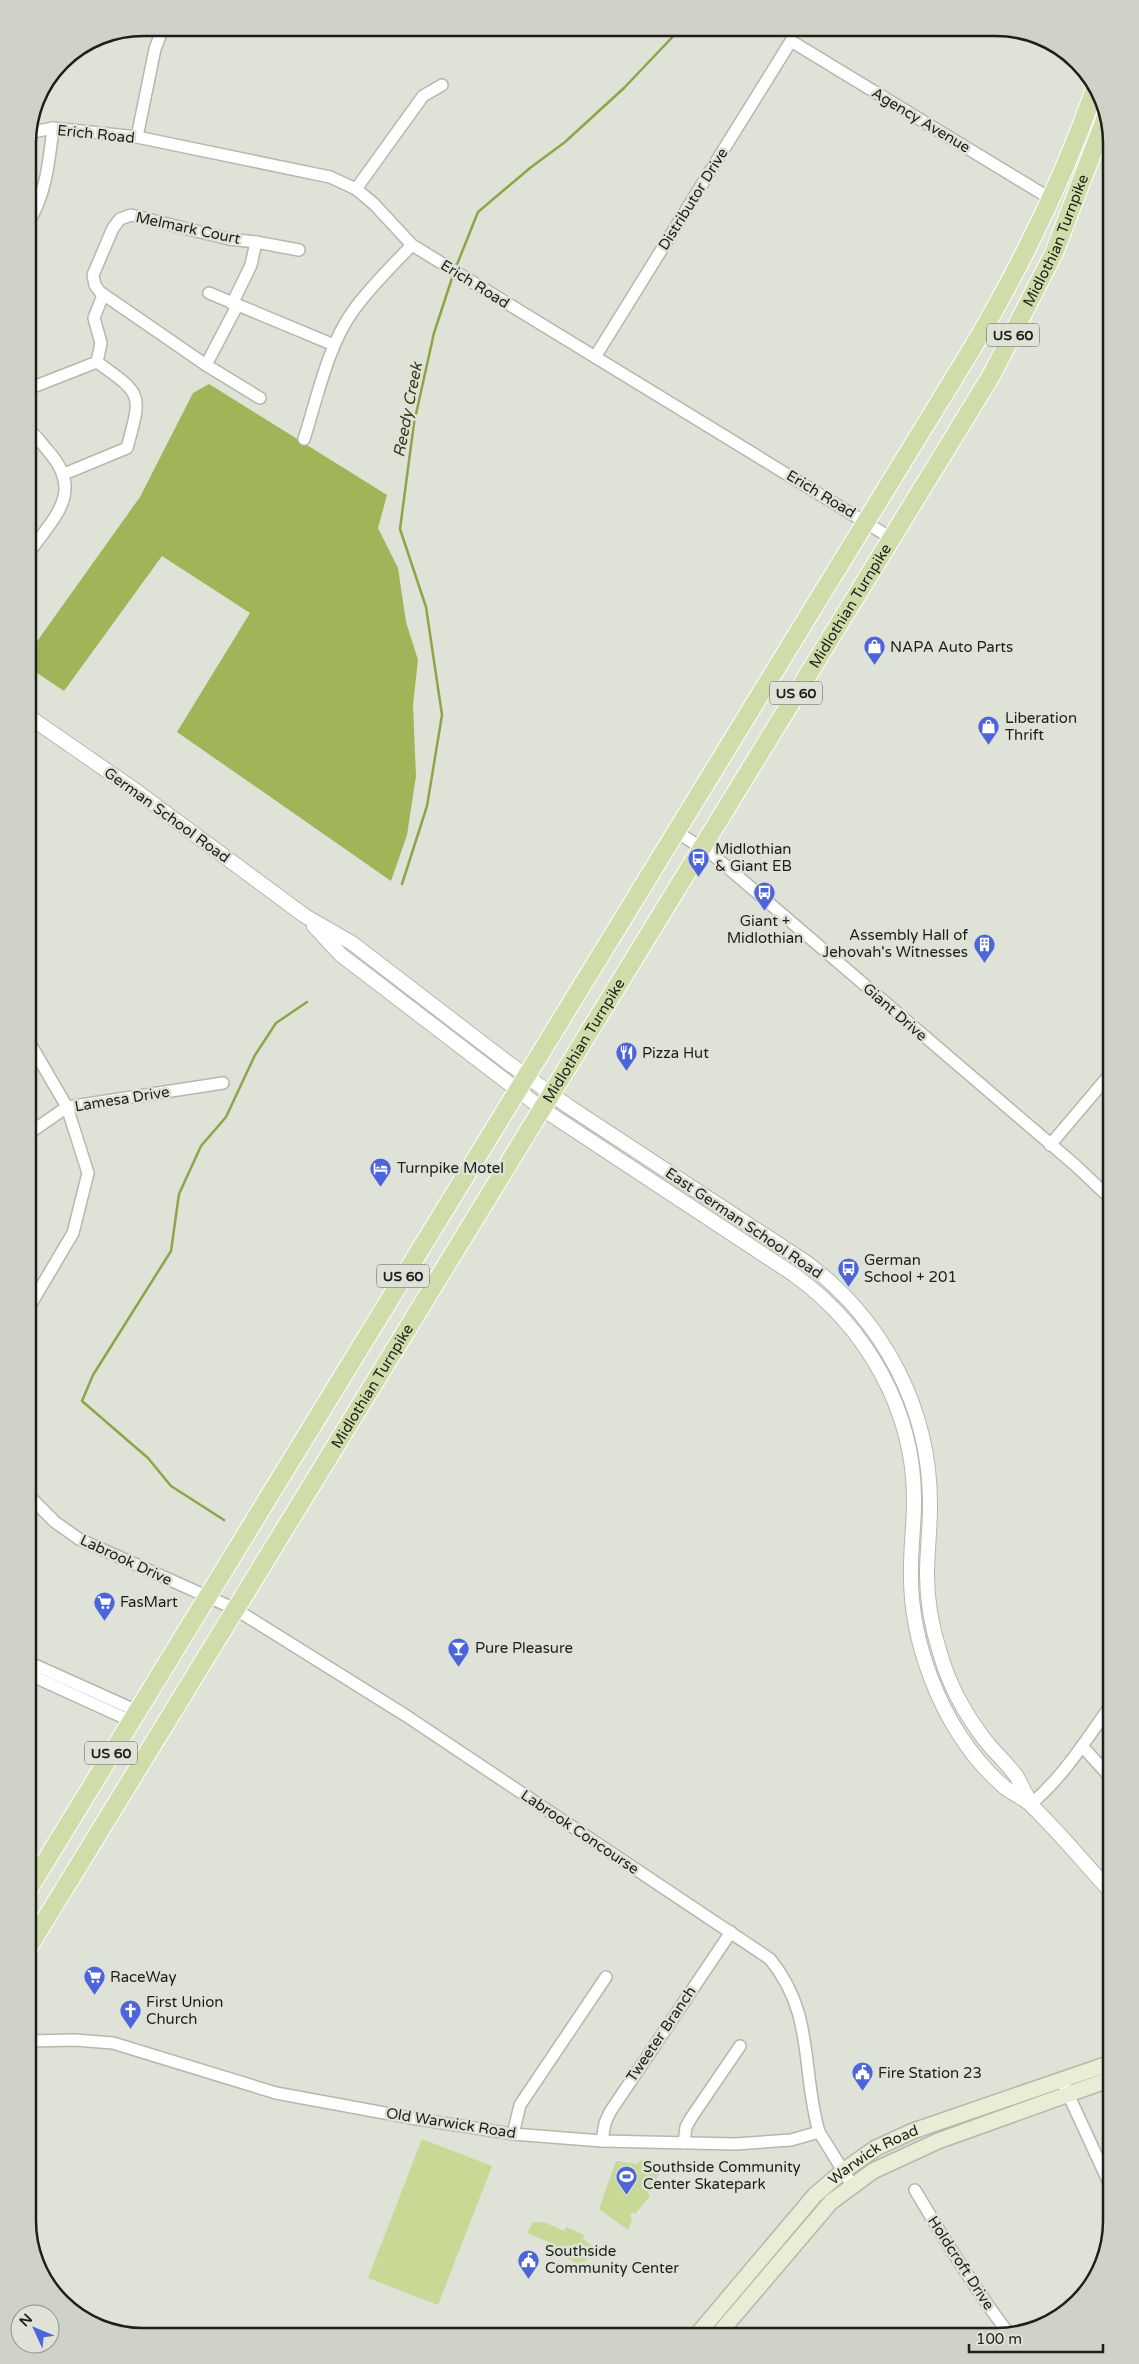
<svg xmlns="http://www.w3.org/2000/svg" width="1139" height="2364" viewBox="0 0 1139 2364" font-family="'Varela Round',sans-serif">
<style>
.green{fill:#c7d994}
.forest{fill:#9fb557}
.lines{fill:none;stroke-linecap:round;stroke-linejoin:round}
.stream{stroke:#8fa447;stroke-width:2.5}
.minor-casing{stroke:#b4b8ad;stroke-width:14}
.tertiary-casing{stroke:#b4b8ad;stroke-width:16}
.secondary-casing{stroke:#b4b8ad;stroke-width:18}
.primary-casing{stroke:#fff;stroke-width:20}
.minor{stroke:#fff;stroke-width:11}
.tertiary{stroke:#fff;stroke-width:14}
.secondary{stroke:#e7eed5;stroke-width:15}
.primary{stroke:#d0dcaa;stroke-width:18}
.labels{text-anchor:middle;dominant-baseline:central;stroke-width:5;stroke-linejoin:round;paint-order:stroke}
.shield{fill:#dfe2d7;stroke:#585a53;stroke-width:1}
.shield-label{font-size:14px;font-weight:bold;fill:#1e1f1b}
.street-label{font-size:15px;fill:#1e1f1b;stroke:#dfe2d7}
.poi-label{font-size:15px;fill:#1e1f1b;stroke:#dfe2d7;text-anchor:start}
.water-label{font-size:16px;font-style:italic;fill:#363f18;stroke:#dfe2d7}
.rim{fill:none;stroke:#1e1f1b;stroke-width:2.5}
</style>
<rect width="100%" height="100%" fill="#dfe2d7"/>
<!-- green -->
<g class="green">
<path d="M422,2139L492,2166L438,2305L368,2278Z"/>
<path d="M642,2160H651L664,2168L650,2187L648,2194L650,2196L635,2214L633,2212L630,2215L632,2219L628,2230L599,2209L616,2161L636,2164Z"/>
<path d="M533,2222H544L564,2231L566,2227L584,2235L583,2239L593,2246L587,2260L578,2264L547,2248L549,2242L527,2233Z"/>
</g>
<!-- forest -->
<path class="forest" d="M209,384L387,495L378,528L398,568L406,622L418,660L413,705L416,776L407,835L391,881L177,732L250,613L162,556L64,691L28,667V654L140,497L193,393Z"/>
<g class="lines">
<!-- stream -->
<g class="stream">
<path d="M456,267L478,212L530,168L565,142L624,88L681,28"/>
<path d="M402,884L427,806L442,715L426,607L400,529L414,423L434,333L453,275"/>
<path d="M224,1520L171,1486L148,1458L82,1401L93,1375L171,1251L179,1194L201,1146L226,1117L255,1055L276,1023L307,1002"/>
</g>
<defs>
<g id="minor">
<path d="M273,28L279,30L317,28"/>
<path d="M28,133L53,128L137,137L330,177L356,189L374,204L412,245L891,538"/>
<path d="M137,137L155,49L163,28"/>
<path d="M356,189L423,96L442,85"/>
<path d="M28,223C46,195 49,161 53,128"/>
<path d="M256,242L299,250"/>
<path d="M209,293L334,345"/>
<path d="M232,304L251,265L256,242L229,239L131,215L120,219L113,228L93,275L95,285L100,292L206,365L237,306"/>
<path d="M595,357L791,41L1051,199"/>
<path d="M97,362L101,343L94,318L103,295"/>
<path d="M206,365L260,398"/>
<path d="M28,389L97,362C143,395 142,393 127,448L64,474"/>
<path d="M304,439C317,399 328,345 353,311C370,287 392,266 412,245"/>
<path d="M28,554C53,518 85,493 49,452C42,444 36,435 28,429"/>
<path d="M675,831L713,855L1075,1165L1111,1199"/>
<path d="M28,1134L67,1107L223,1083"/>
<path d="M1050,1145L1111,1073"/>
<path d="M28,1309L73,1233L88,1173L67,1107L28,1040"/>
<path d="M28,1495L55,1522L79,1539L235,1609L405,1715L770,1959C815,2014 801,2069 819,2132"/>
<path d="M28,1662L137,1711"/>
<path d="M28,1674L131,1721"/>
<path d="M1082,1746L1111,1778"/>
<path d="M1031,1804C1064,1776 1086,1740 1111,1705"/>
<path d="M28,2041L75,2040L113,2043L276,2093L417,2119L513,2134L602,2141L735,2144L791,2140L819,2132L852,2185"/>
<path d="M1062,2081L1111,2187"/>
<path d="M513,2134L520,2105L606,1977"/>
<path d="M602,2141L605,2123L610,2112L731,1932"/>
<path d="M684,2143L686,2127L691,2118L740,2046"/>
<path d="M915,2190C944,2239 974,2288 1009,2334"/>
</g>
<g id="tertiary">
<path d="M28,716L132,788L305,916L352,943L507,1062L568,1106L807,1263C884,1321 931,1410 930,1507C930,1530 927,1552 927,1575C927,1602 932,1628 940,1653C949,1685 965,1714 985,1740C995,1753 1008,1764 1017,1777C1022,1786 1026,1795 1031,1804"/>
<path d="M314,926L341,955L541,1108L793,1274C866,1326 915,1411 914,1502C914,1524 911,1545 911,1567C910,1604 917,1642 931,1678C945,1716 970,1757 1001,1784C1010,1793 1023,1797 1032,1806C1060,1833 1085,1864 1111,1892"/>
</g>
<g id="secondary">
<path id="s1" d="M696,2336L815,2195L843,2171L876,2148L913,2131L1111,2063"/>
<path d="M717,2336L831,2202L873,2171L938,2141L1111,2079"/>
</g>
<g id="primary">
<path d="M28,1890L973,347C1022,264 1063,180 1095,89"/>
<path id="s2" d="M28,1948L991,376L1054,253L1106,117"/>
</g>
</defs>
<!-- minor casing -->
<use href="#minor" class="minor-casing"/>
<!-- tertiary casing -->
<use href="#tertiary" class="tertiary-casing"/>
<!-- secondary casing -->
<use href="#secondary" class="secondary-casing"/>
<!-- primary casing -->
<use href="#primary" class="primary-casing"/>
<!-- minor -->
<use href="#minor" class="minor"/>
<!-- tertiary -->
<use href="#tertiary" class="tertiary"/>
<!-- secondary -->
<use href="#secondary" class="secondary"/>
<!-- primary -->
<use href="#primary" class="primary"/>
</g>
<!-- icons -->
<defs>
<symbol id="shop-pin" viewBox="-11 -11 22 30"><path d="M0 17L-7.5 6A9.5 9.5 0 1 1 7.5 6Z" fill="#4c65da" stroke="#dfe2d7"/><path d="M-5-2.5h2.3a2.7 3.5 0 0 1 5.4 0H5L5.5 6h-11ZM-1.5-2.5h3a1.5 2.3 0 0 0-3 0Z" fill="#fff"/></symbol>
<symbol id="bus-pin" viewBox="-11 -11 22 30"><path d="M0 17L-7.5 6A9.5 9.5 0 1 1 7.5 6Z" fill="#4c65da" stroke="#dfe2d7"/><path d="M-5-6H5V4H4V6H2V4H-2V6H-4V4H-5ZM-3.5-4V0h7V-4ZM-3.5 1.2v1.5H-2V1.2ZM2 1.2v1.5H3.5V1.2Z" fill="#fff"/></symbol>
<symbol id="building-pin" viewBox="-11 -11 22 30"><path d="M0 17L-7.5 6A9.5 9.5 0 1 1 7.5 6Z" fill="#4c65da" stroke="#dfe2d7"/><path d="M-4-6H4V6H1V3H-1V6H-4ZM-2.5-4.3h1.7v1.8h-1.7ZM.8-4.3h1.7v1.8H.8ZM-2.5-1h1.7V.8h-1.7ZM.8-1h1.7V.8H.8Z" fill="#fff"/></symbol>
<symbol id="restaurant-pin" viewBox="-11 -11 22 30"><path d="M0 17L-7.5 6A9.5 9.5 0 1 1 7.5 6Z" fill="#4c65da" stroke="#dfe2d7"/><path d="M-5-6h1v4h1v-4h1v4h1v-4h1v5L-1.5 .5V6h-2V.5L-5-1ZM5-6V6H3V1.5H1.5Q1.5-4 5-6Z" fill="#fff"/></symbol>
<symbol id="hotel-pin" viewBox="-11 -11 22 30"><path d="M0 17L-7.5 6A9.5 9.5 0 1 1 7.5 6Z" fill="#4c65da" stroke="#dfe2d7"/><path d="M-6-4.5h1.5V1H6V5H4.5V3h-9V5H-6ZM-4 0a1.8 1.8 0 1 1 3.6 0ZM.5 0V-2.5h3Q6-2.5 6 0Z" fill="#fff"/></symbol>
<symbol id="supermarket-pin" viewBox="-11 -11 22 30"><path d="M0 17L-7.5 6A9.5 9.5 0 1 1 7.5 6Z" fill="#4c65da" stroke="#dfe2d7"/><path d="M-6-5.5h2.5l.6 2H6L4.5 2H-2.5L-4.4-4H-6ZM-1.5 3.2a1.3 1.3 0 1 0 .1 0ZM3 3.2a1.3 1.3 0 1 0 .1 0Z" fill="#fff"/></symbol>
<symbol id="bar-pin" viewBox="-11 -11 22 30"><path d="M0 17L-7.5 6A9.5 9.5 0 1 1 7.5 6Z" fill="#4c65da" stroke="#dfe2d7"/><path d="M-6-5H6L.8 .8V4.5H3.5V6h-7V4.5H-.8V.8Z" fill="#fff"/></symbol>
<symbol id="church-pin" viewBox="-11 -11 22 30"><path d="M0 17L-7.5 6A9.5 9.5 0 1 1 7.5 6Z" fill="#4c65da" stroke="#dfe2d7"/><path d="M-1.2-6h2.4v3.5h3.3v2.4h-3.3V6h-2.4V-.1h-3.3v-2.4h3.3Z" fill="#fff"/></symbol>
<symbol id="civic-pin" viewBox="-11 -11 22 30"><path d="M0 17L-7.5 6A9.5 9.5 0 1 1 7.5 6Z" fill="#4c65da" stroke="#dfe2d7"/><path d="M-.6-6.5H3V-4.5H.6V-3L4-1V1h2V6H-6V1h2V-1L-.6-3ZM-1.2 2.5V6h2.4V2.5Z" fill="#fff"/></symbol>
<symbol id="stadium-pin" viewBox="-11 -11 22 30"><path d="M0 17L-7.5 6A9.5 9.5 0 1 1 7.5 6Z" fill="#4c65da" stroke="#dfe2d7"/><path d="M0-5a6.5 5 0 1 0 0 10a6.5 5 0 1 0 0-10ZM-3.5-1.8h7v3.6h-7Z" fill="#fff"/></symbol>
</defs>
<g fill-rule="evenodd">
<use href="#shop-pin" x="862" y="634" width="25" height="34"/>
<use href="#shop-pin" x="976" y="714" width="25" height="34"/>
<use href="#bus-pin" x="686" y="846" width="25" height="34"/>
<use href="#bus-pin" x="752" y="880" width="25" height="34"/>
<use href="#building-pin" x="972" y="932" width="25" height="34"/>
<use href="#restaurant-pin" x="614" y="1040" width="25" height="34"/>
<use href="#hotel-pin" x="368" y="1156" width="25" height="34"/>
<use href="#bus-pin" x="836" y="1256" width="25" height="34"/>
<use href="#supermarket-pin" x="92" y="1590" width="25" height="34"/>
<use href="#bar-pin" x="446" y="1636" width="25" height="34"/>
<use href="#supermarket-pin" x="82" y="1964" width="25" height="34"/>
<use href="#church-pin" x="118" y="1998" width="25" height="34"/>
<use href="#civic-pin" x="850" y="2060" width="25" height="34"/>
<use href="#stadium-pin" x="614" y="2164" width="25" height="34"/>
<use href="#civic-pin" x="516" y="2248" width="25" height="34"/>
</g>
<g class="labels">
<!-- shield labels -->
<g class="shield">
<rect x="987" y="323.5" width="52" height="23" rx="4"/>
<rect x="770" y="681.5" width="52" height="23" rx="4"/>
<rect x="377" y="1264.5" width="52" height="23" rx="4"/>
<rect x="85" y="1741.5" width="52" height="23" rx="4"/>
</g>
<g class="shield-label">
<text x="1013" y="335">US 60</text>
<text x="796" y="693">US 60</text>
<text x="403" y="1276">US 60</text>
<text x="111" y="1753">US 60</text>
</g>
<!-- street labels -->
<g class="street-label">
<text transform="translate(921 120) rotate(31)">Agency Avenue</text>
<text transform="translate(96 134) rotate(6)">Erich Road</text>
<text transform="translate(693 199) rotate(-58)">Distributor Drive</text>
<text transform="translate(188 228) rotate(12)">Melmark Court</text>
<text stroke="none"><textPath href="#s2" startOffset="1994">Midlothian Turnpike</textPath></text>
<text transform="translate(475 284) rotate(32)">Erich Road</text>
<text transform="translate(821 494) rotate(31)">Erich Road</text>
<text stroke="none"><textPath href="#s2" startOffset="1574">Midlothian Turnpike</textPath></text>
<text transform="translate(167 815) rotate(36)">German School Road</text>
<text transform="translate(895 1012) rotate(41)">Giant Drive</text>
<text stroke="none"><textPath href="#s2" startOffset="1064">Midlothian Turnpike</textPath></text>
<text transform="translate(122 1099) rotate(-9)">Lamesa Drive</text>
<text transform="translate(744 1223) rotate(34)">East German School Road</text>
<text stroke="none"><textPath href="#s2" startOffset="659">Midlothian Turnpike</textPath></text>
<text transform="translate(126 1560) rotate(25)">Labrook Drive</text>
<text transform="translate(580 1832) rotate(34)">Labrook Concourse</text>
<text transform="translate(661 2034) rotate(-56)">Tweeter Branch</text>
<text transform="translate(451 2123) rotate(9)">Old Warwick Road</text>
<text stroke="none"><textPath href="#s1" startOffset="256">Warwick Road</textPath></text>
<text transform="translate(961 2263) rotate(57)">Holdcroft Drive</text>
</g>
<!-- poi labels -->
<g class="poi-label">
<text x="890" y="647">NAPA Auto Parts</text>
<text x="1005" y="718">Liberation<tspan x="1005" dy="17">Thrift</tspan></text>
<text x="715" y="849">Midlothian<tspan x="715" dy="17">&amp; Giant EB</tspan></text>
<text x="765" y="921" text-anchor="middle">Giant +<tspan x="765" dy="17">Midlothian</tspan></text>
<text x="968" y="935" text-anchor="end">Assembly Hall of<tspan x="968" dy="17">Jehovah's Witnesses</tspan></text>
<text x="642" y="1053">Pizza Hut</text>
<text x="397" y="1168">Turnpike Motel</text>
<text x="864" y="1260">German<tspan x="864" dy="17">School + 201</tspan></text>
<text x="120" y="1602">FasMart</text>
<text x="475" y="1648">Pure Pleasure</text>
<text x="110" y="1977">RaceWay</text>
<text x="146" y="2002">First Union<tspan x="146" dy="17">Church</tspan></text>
<text x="878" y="2073">Fire Station 23</text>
<text x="643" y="2167">Southside Community<tspan x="643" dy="17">Center Skatepark</tspan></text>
<text x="545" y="2251">Southside<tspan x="545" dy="17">Community Center</tspan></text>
</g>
<!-- water labels -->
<g class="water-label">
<text transform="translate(408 410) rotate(-79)">Reedy Creek</text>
</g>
</g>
<!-- crop -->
<path d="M0 0H1139V2364H0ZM143 36H996A107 107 0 0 1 1103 143V2221A107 107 0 0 1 996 2328H143A107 107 0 0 1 36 2221V143A107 107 0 0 1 143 36Z" fill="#d0d2c8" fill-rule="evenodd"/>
<path class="rim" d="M143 36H996A107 107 0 0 1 1103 143V2221A107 107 0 0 1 996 2328H143A107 107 0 0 1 36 2221V143A107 107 0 0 1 143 36Z"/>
<!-- north arrow -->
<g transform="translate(35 2329) rotate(314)"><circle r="24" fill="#dfe2d7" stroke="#92948c"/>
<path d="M0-4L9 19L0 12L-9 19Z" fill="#4c65da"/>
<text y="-8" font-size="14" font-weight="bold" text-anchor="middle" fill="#1e1f1b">N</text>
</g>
<!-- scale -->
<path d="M969 2344v8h134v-8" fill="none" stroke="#1e1f1b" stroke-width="2.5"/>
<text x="976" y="2344" font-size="15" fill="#1e1f1b" stroke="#dfe2d7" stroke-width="4" paint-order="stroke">100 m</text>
</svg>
